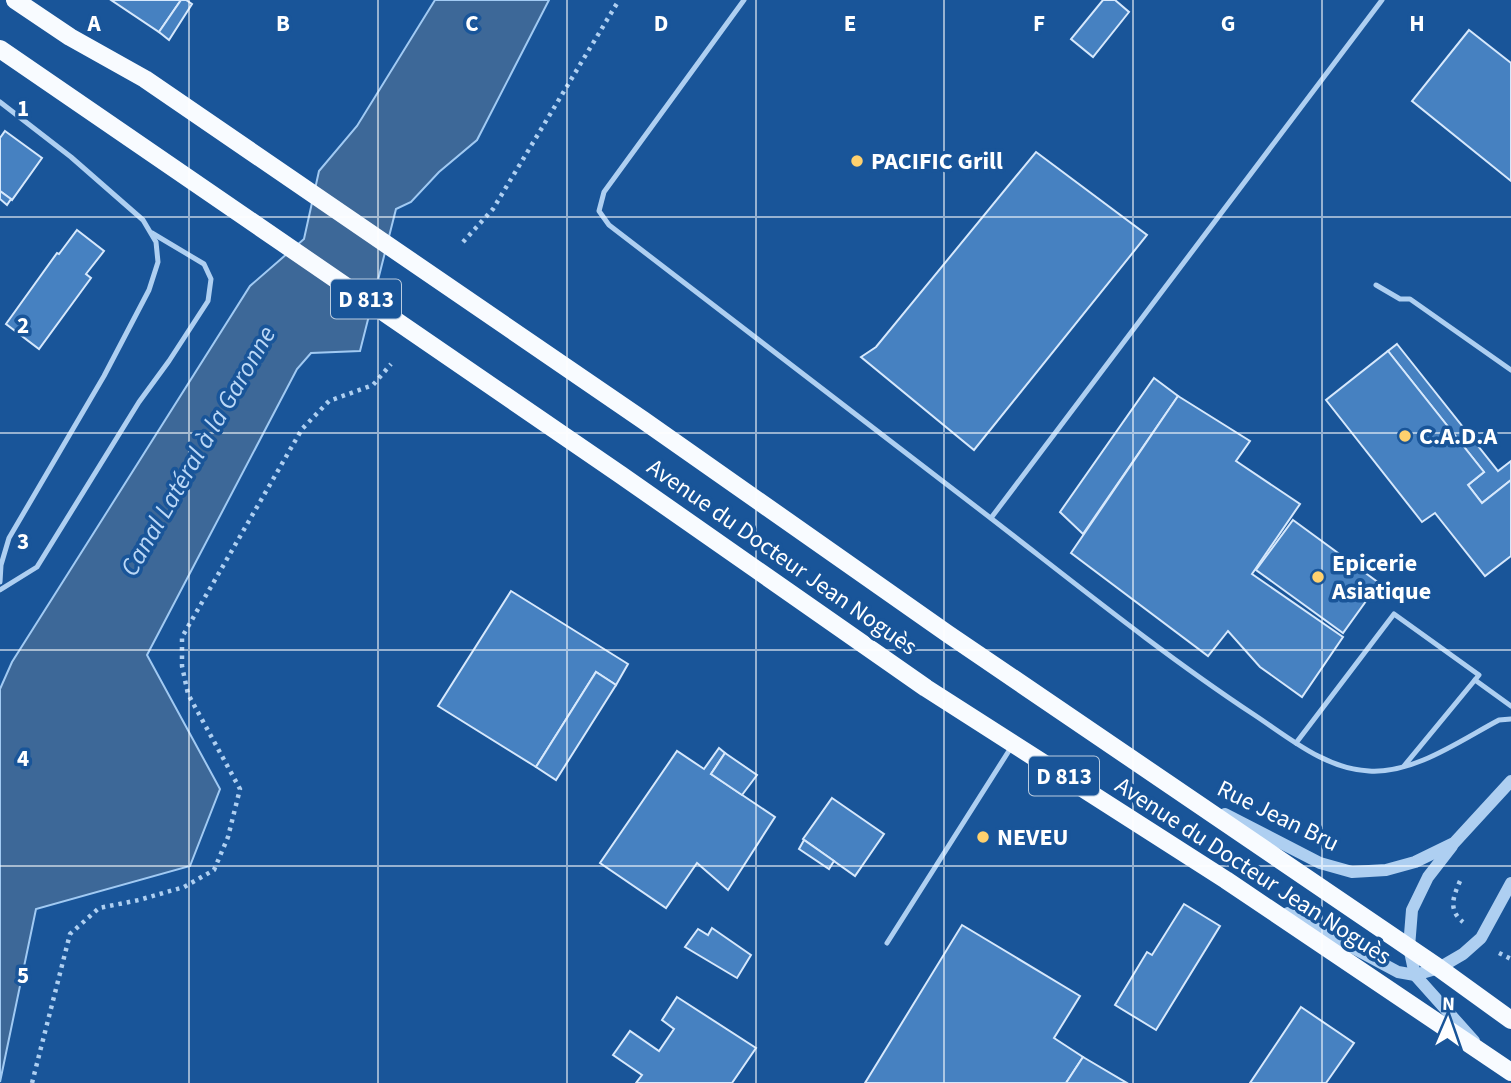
<svg xmlns="http://www.w3.org/2000/svg" width="1511" height="1083" viewBox="0 0 1511 1083" font-family="'Source Sans 3',sans-serif">
<style>
.water{fill:#3d6898;stroke:#a1caf3;stroke-width:2}
.building{fill:#4681c1;stroke:#d6e8fc;stroke-width:2}
.lines{fill:none;stroke-linecap:round;stroke-linejoin:round}
.path{stroke:#aecff1;stroke-width:4.5;stroke-dasharray:3.5 5;stroke-linecap:butt}
.service{stroke:#aecff1;stroke-width:5}
.tertiary{stroke:#aecff1;stroke-width:12}
.primary{stroke:#f8fbff;stroke-width:18}
.grid{fill:none;stroke:#fff;stroke-width:2;stroke-opacity:0.55}
.poi-dot{fill:#ffd16e;stroke:#195599;stroke-width:2.5}
.labels{text-anchor:middle;dominant-baseline:central;stroke-width:7;stroke-linejoin:round;paint-order:stroke}
.shield{fill:#195599;stroke:#bacce0;stroke-width:2}
.shield-label{font-size:23px;font-weight:bold;fill:#fff}
.poi-label{font-size:24px;font-weight:bold;fill:#fff;stroke:#195599;text-anchor:start}
.street-label{font-size:24px;fill:#fff;stroke:#195599}
.water-label{font-size:26px;font-style:italic;fill:#bbd8f7;stroke:#195599}
.grid-label{font-size:23px;text-anchor:middle;font-weight:bold;fill:#fff;stroke:#195599;stroke-width:7;stroke-linejoin:round;paint-order:stroke}
</style>
<rect width="100%" height="100%" fill="#195599"/>
<!-- water -->
<path class="water" d="M435,0H549L477,140L439,172L411,202L396,209L360,351L311,353L297,369L147,655L220,789L190,866L36,909L0,1082V689L12,662L250,286L304,239L319,171L357,126Z"/>
<!-- building -->
<g class="building">
<path d="M111,0H181L159,32Z"/>
<path d="M181,0H186L192,4L169,40L159,32Z"/>
<path d="M1103,0H1115L1129,12L1093,57L1071,39Z"/>
<path d="M1469,30L1511,63V181L1412,101Z"/>
<path d="M5,131L42,158L12,200L0,191V138Z"/>
<path d="M1036,152L1147,235L974,450L861,357L876,347Z"/>
<path d="M0,191L11,199L7,205L0,199Z"/>
<path d="M77,230L104,251L86,274L91,278L39,349L6,324L57,253L59,254Z"/>
<path d="M1397,344L1498,471L1511,461V480L1482,503L1468,485L1484,472L1388,351Z"/>
<path d="M1388,351L1484,472L1468,485L1482,503L1511,480V556L1485,576L1435,513L1422,522L1326,400Z"/>
<path d="M1154,378L1178,396L1083,534L1060,512Z"/>
<path d="M1178,396L1250,441L1236,461L1300,504L1252,574L1343,637L1302,697L1260,667L1228,631L1208,656L1071,553Z"/>
<path d="M1293,520L1379,583L1343,633L1256,570Z"/>
<path d="M511,591L628,664L616,685L596,672L536,767L438,706Z"/>
<path d="M596,672L616,685L556,780L536,767Z"/>
<path d="M719,748L725,753L711,774L775,817L728,890L697,863L666,908L600,863L677,751L704,769Z"/>
<path d="M725,753L757,775L742,795L711,774Z"/>
<path d="M832,798L884,834L855,876L803,839Z"/>
<path d="M804,840L834,861L829,869L799,849Z"/>
<path d="M1184,904L1220,926L1156,1030L1115,1005L1147,952L1152,955Z"/>
<path d="M962,925L1080,996L1054,1038L1083,1057L1066,1083H865Z"/>
<path d="M712,928L751,955L737,978L685,947L698,929L708,935Z"/>
<path d="M677,997L756,1048L732,1083H636L642,1075L613,1055L630,1031L659,1051L674,1029L662,1020Z"/>
<path d="M1301,1007L1354,1043L1326,1083H1250Z"/>
<path d="M1083,1057L1127,1083H1066Z"/>
</g>
<g class="lines">
<!-- path -->
<g class="path">
<path d="M463,242L493,209L619,0"/>
<path d="M1460,881C1453,897 1448,910 1463,922"/>
<path d="M1499,953L1511,959"/>
<path d="M32,1083L70,934L99,908L139,900L184,887L214,870L228,837L240,789L188,694L182,666V637L302,429L329,401L373,385L391,364"/>
</g>
<!-- service -->
<g class="service">
<path d="M744,0L604,192L599,211L609,225C735,322 862,418 988,516C1076,584 1161,653 1253,714C1288,737 1325,769 1369,771C1414,774 1461,740 1499,720L1511,719"/>
<path d="M0,102L71,157L143,220L156,242L158,262L149,290L104,376L9,538L1,565L0,582"/>
<path d="M1376,285L1400,299H1410L1511,370"/>
<path d="M991,518L1382,0"/>
<path d="M0,590L37,567L139,402L169,361L208,301L211,279L204,264L152,233"/>
<path d="M1475,680L1511,706"/>
<path d="M1296,743L1394,614L1479,675L1404,766"/>
<path d="M887,943L1012,746"/>
</g>
<!-- tertiary -->
<g class="tertiary">
<path d="M1225,814L1320,863L1352,872L1386,870L1415,862L1454,843L1511,781"/>
<path d="M1452,846L1428,877L1412,910L1409,947L1415,975L1474,1041"/>
<path d="M1288,913L1398,972L1415,975L1439,968L1463,954L1481,938L1511,883"/>
</g>
<!-- primary -->
<g class="primary">
<path d="M15,0L70,37L145,79L643,420L948,634L1439,968L1511,1020"/>
<path d="M0,49L621,475L926,688L1226,880L1511,1072"/>
</g>
</g>
<!-- grid -->
<path class="grid" d="M189,0V1083M378,0V1083M567,0V1083M756,0V1083M944,0V1083M1133,0V1083M1322,0V1083M0,217H1511M0,433H1511M0,650H1511M0,866H1511"/>
<!-- markers -->
<g class="poi-dot">
<circle cx="857" cy="161" r="7"/>
<circle cx="1405" cy="436" r="7"/>
<circle cx="1318" cy="577" r="7"/>
<circle cx="983" cy="837" r="7"/>
</g>
<g class="labels">
<!-- shield labels -->
<g class="shield">
<rect x="331" y="279.5" width="70" height="39" rx="5"/>
<rect x="1029" y="756.5" width="70" height="39" rx="5"/>
</g>
<g class="shield-label">
<text x="366" y="299">D 813</text>
<text x="1064" y="776">D 813</text>
</g>
<!-- poi labels -->
<g class="poi-label">
<text x="871" y="161">PACIFIC Grill</text>
<text x="1419" y="436">C.A.D.A</text>
<text x="1332" y="563">Epicerie<tspan x="1332" dy="28">Asiatique</tspan></text>
<text x="997" y="837">NEVEU</text>
</g>
<!-- street labels -->
<g class="street-label">
<text transform="translate(782 557) rotate(35)">Avenue du Docteur Jean Noguès</text>
<text transform="translate(1278 816) rotate(26)">Rue Jean Bru</text>
<text transform="translate(1253 871) rotate(33)">Avenue du Docteur Jean Noguès</text>
</g>
<!-- water labels -->
<g class="water-label">
<text transform="translate(198 451) rotate(-60)">Canal Latéral à la Garonne</text>
</g>
</g>
<g class="grid-label">
<text x="94" y="31">A</text>
<text x="283" y="31">B</text>
<text x="472" y="31">C</text>
<text x="661" y="31">D</text>
<text x="850" y="31">E</text>
<text x="1039" y="31">F</text>
<text x="1228" y="31">G</text>
<text x="1417" y="31">H</text>
<text x="23" y="116">1</text>
<text x="23" y="333">2</text>
<text x="23" y="549">3</text>
<text x="23" y="766">4</text>
<text x="23" y="983">5</text>
</g>
<!-- north arrow -->
<g transform="translate(1448 1020) rotate(2)" stroke="#195599" stroke-width="5" paint-order="stroke">
<path d="M0-5L12 26L0 18L-12 26Z" fill="#ffffff"/>
<text y="-10" font-size="19" font-weight="bold" text-anchor="middle" fill="#ffffff">N</text>
</g>
</svg>
